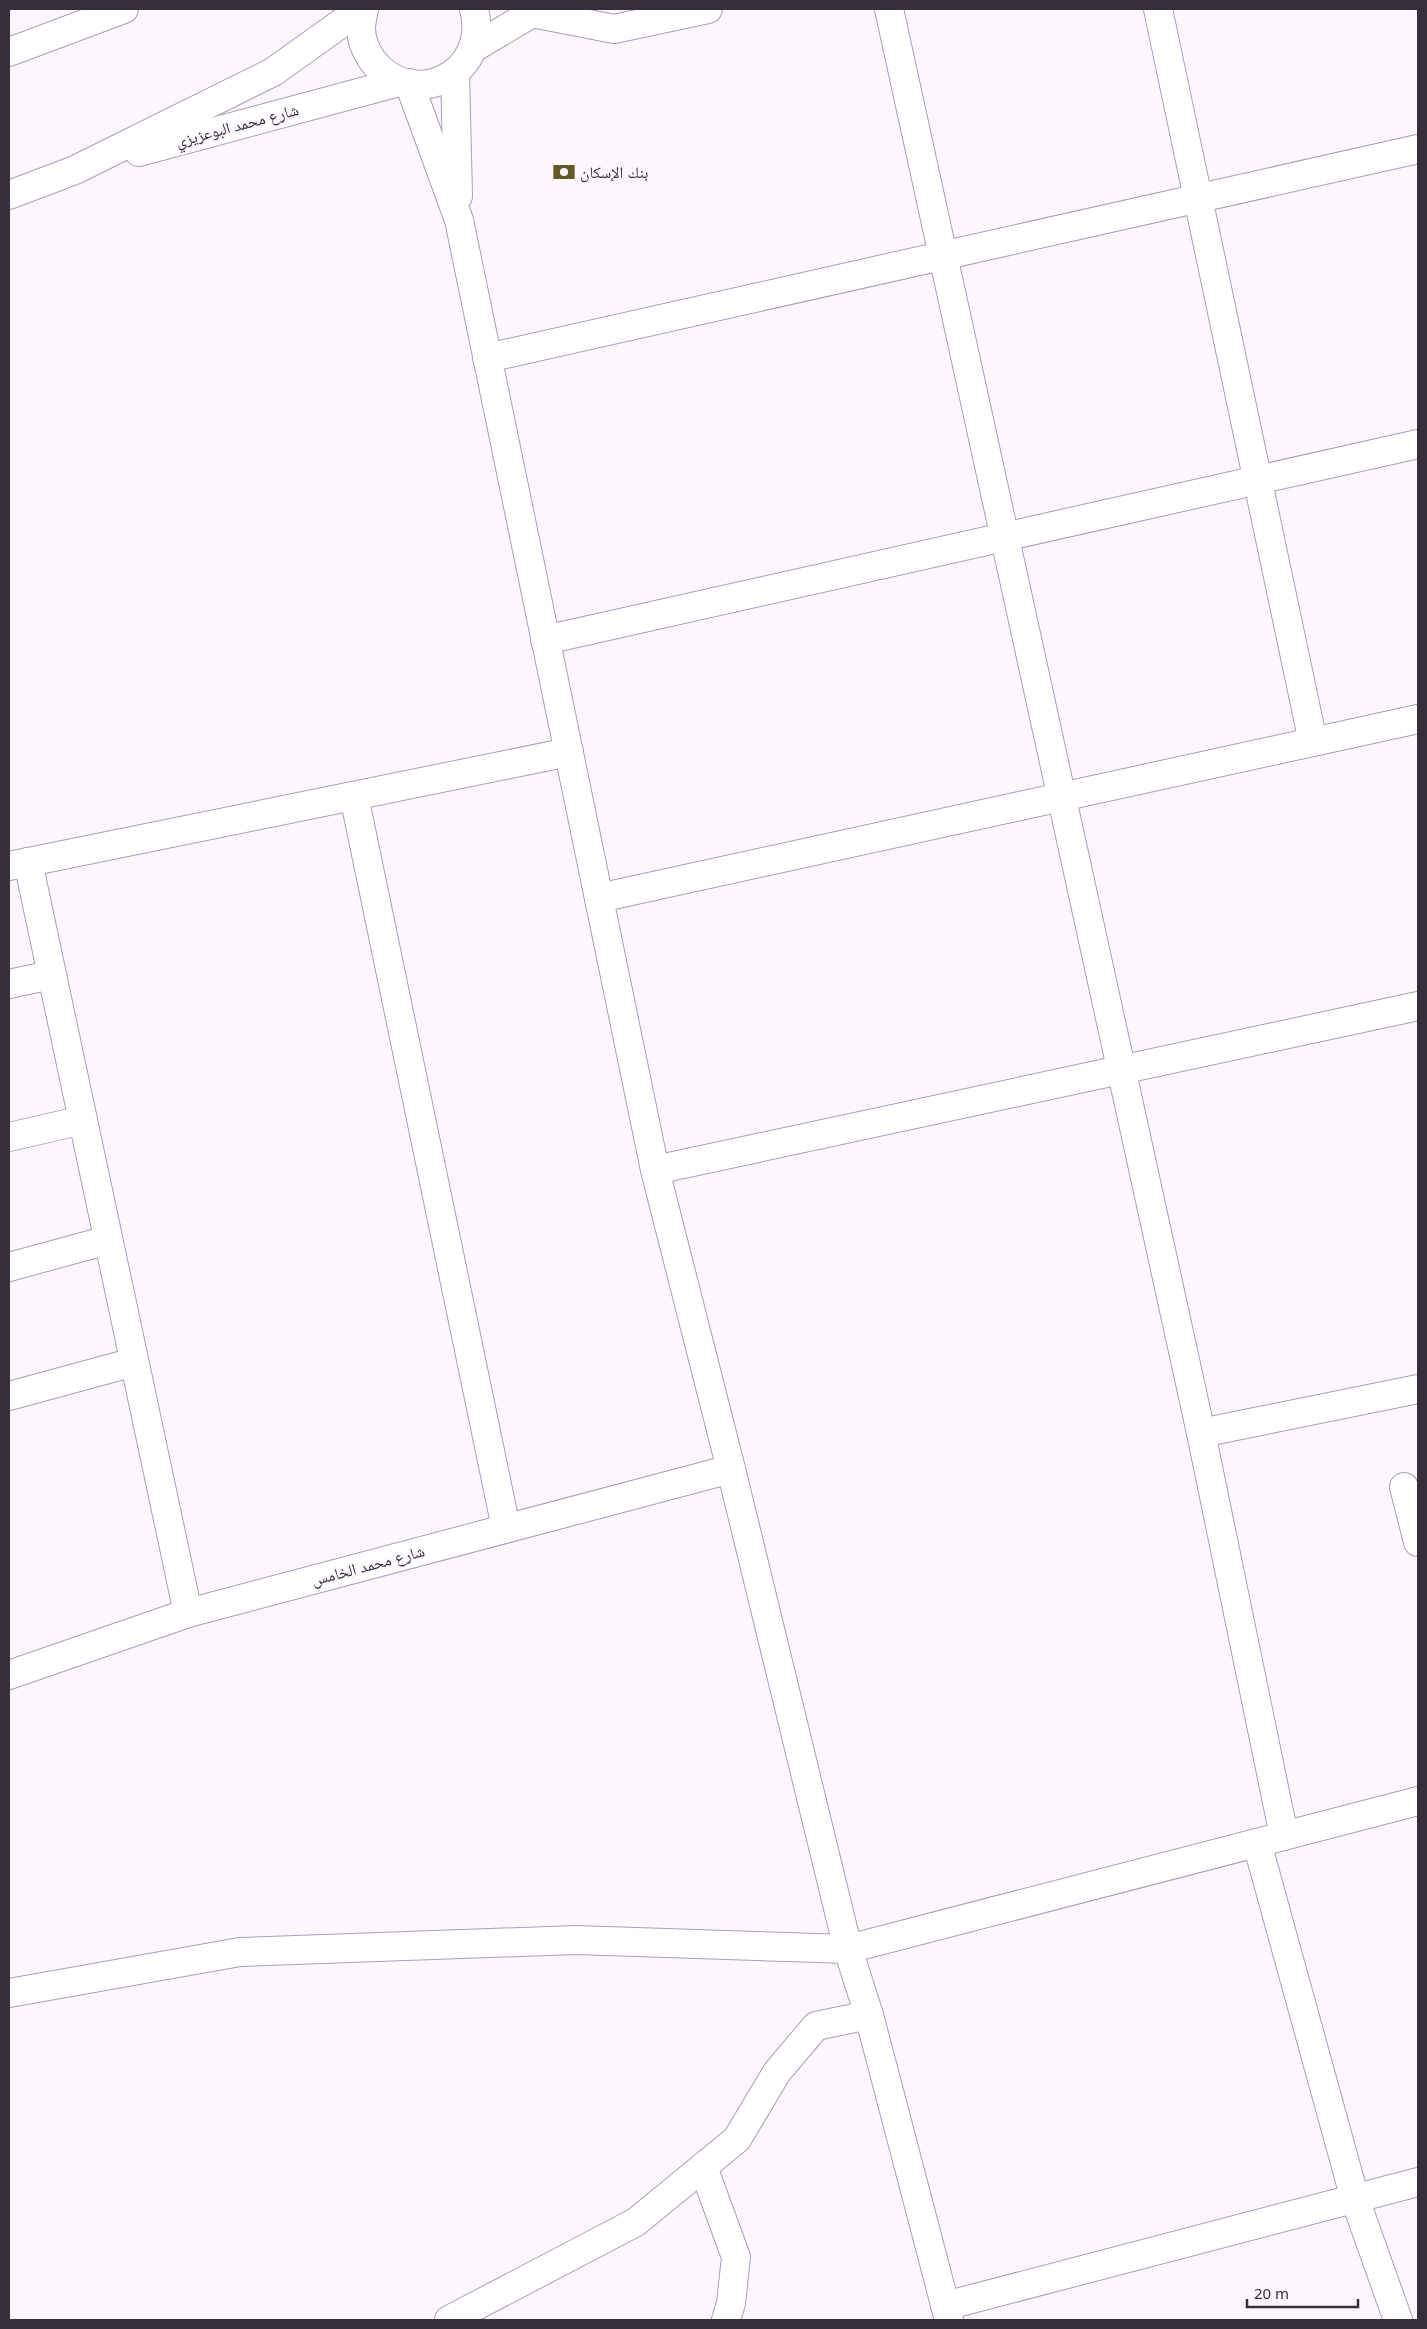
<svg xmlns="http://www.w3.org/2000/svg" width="1427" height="2329" viewBox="0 0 1427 2329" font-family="'Noto Sans','Noto Naskh Arabic',sans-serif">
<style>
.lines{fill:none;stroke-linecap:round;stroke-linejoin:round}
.minor-casing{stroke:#ad9cba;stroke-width:30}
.major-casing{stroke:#ad9cba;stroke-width:30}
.minor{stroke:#fff;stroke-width:28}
.major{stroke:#fff;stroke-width:28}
.labels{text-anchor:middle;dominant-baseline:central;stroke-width:4.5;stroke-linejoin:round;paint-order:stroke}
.street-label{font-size:16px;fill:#362f3b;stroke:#fbf7fd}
.poi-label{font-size:16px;fill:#362f3b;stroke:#fbf7fd;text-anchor:start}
</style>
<rect width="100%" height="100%" fill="#fbf7fd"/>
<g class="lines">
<defs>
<g id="minor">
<path d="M889,9L1201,1433L1284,1836"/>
<path d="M1158,9L1313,742"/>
<path d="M532,13L614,29L708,9"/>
<path d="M9,52L124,9"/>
<path d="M455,72L458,196"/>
<path d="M409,83L459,220L655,1170L731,1469L848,1949L869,2015L949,2320"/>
<path d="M487,358L1418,149"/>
<path d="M545,640L1418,444"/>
<path d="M354,796L506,1528"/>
<path d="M28,862L188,1613"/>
<path d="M9,866L569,752"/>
<path d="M599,898L1418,719"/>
<path d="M9,984L51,975"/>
<path d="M9,1137L83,1120"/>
<path d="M655,1170L1418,1006"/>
<path d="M9,1267L108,1240"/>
<path d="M9,1396L134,1362"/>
<path d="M1201,1433L1418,1389"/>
<path d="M1404,1487L1418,1542"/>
<path d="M9,1675L188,1613L731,1469"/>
<path d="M1257,1843L1355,2199L1398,2320"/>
<path d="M9,1993L240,1952L576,1940L848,1949L1418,1801"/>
<path d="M703,2167L736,2257L731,2303L726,2320"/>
<path d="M945,2306L1418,2182"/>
<path d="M449,2320L636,2222L737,2139L777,2072L816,2026L869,2015"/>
</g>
<g id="major">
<path d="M364,9C363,15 361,22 361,28C361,39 366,51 372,60C412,113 491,74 474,9"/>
<path d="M475,47L539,9"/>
<path d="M139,152L399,82"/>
<path d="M9,195L75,170L273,72L361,9"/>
</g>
</defs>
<!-- minor casing -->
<use href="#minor" class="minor-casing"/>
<!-- major casing -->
<use href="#major" class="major-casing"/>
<!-- minor -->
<use href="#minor" class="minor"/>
<!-- major -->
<use href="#major" class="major"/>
</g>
<!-- icons -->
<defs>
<symbol id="bank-bare" viewBox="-9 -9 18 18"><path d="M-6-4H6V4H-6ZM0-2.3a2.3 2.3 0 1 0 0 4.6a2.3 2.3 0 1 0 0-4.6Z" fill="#615a26" stroke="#fbf7fd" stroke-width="2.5" paint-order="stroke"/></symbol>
</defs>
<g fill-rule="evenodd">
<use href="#bank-bare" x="548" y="156" width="32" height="32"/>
</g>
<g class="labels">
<!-- street labels -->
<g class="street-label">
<text transform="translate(237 125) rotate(-15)">شارع محمد البوعزيزي</text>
<text transform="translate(368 1565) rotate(-15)">شارع محمد الخامس</text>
</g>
<!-- poi labels -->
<g class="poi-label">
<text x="580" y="172">بنك الإسكان</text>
</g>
</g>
<!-- border -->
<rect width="1427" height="2329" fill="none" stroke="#362f3b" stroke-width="20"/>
<!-- scale -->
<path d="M1247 2299v8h111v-8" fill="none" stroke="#362f3b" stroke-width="2.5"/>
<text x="1254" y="2299" font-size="15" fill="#362f3b" stroke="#fbf7fd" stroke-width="4" paint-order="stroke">20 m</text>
</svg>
